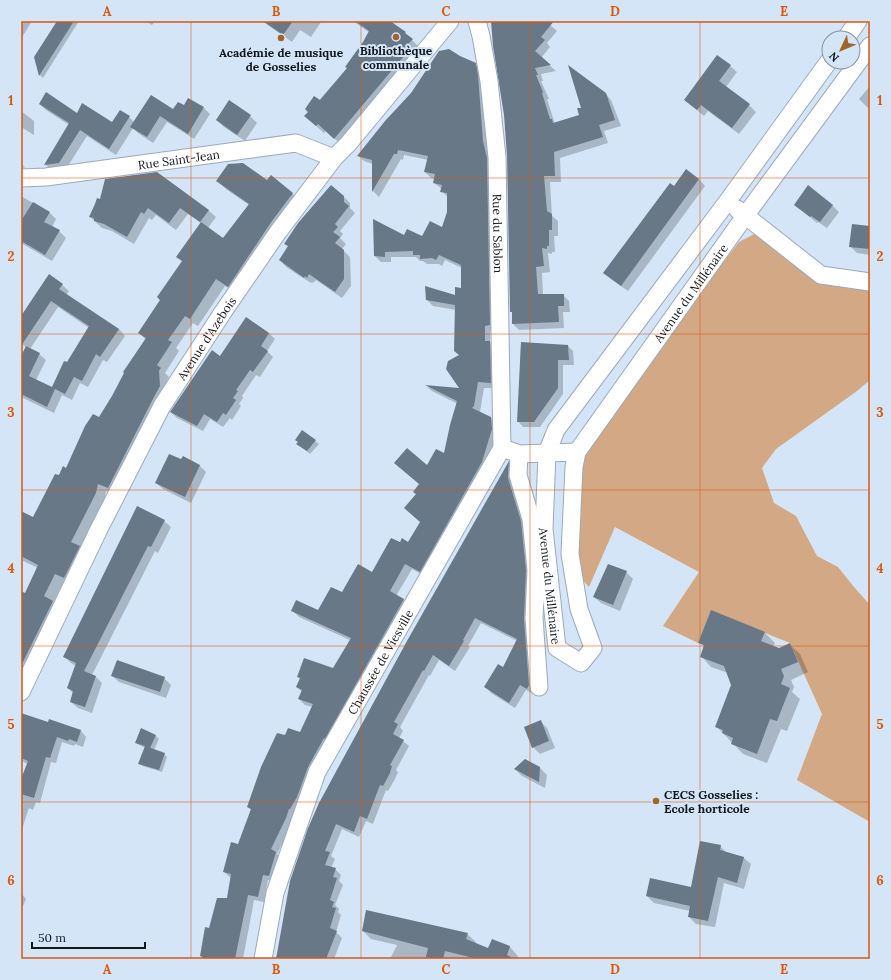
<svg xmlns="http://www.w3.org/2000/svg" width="891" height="980" viewBox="0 0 891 980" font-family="Lora,serif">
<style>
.green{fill:#d3a885}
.shadow{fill:#0003;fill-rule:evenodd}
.building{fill:#697887}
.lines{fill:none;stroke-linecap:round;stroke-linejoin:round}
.minor-casing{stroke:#9aaabb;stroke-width:19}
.minor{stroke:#fff;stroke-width:17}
.grid{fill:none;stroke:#dd560d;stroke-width:1;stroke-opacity:0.55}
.poi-dot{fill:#a16329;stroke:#d4e5f7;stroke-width:1.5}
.labels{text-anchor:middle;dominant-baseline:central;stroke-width:4;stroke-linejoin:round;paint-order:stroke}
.poi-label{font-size:12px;font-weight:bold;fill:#12171d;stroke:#d4e5f7}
.street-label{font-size:12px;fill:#12171d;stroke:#d4e5f7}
.neatline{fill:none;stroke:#dd560d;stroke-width:1.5}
.grid-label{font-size:13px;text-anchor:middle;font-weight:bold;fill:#dd560d}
</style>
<rect width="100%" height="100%" fill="#d4e5f7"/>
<!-- green -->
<path class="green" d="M758,232L821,275L870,289V380L857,391L776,449L762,468L774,503L796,516L817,556L838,567L854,587L870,605V822L797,780L822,714L790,643L711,611L698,643L663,626L699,572L615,527L589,587L572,568L583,444L739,242Z"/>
<!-- shadow -->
<g class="shadow">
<path d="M21,21H32L21,39Z"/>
<path d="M58,21H79L43,78L40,75L35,57Z"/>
<path d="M146,21H155L152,25Z"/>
<path d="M262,21H324L322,23L321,22L311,37L300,30L292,42Z"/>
<path d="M353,21H389L405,33L420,48L343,146L326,131L324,133L305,116L348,68L370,33Z"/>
<path d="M492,21H550L548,23L557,31L547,43L550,47L541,58L556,71L541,74L543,81H541L549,99H547L555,124L581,116L582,109L605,93L611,100L621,126L604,131L608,143L560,158L561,182H550L552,216L558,221V236H554L555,252H552V254L548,253L550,272L542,273L543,295H563L569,301L570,312H563L564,328L519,330L513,324V313L511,311L508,155L505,114Z"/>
<path d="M475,64L481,71L489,148L496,331H490V343L496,348L497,388H484L480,412L491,418L497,424V435L488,469L426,577L412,569L396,596L404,600L410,606L277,854L282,859L275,882L268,880L264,902L254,900L243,959H204L201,956L210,929L227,899L231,878L224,872L239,845L251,810L248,807L286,736L300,733L313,707L305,705L299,699L302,692L297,687L301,679L298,677L333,670L350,640L299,617L293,611L319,612L342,593L372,573L400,543H409L421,522L417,494L420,484L427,467L445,455L458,404L432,391L427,387L461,389L460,355L456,310L433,306L427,300L455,297L462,289V268L445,260L442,266L439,264H427L423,261H420L416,257H391V262H381L374,255L405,237L422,238L442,228L448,213V197L441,191L442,189L434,183L435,179L431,178L425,172L428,160L404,155L403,160L401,159L379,197L373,191V164L364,161L358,156Z"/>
<path d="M730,66L737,72L726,87L749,105L756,112L739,134L708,111L704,116L685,100Z"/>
<path d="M870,86V110L859,99Z"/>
<path d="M188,99L204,108L210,114L194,139L167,122L153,143L138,133L133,128L116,155L87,136L66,169L52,171L46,165L69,125L46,110L40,104L112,123L129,117L134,122L174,111L184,106Z"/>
<path d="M21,111L34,121V135L21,127Z"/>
<path d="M250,116L257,123L245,141L224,127L217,120Z"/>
<path d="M21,164H22L25,168L21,167Z"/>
<path d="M699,179L705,186L628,291L611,279L605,273L674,187Z"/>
<path d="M218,181H268L292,193L300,202L237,294L225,286L198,326L193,323L176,348L179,351L165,373L169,377L167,380L168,395L116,496L106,491L104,502L73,586L64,581L53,603L60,610L21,691V597L25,594L38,568L23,561L21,564V512L33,518L59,476L67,469L99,418L146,340L139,333L161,300L183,262L178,257L201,223L188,214L176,230L156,215L152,220L149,218L134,244L112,231L102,228L90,217L97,199L208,210L216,217L208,228L223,239L249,205L226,189Z"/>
<path d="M21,196L50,213L56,219L52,227L59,231L66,238L52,261L21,243Z"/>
<path d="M343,196L350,203V208L355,213L340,231L343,234L340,238L346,244L342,249L350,257L351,286L342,298L316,280L313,283L312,282L311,283L286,267L280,260L289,247L285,243Z"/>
<path d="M795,205H832L839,212L827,228L818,222L817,223Z"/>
<path d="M870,228V255L857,253L850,246Z"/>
<path d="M62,285L69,291L66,295L119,329L125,336L107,362L103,360L88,387L80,383L72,400L62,395L54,413L21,397V358L26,347L21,344V318ZM58,307L89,328L53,388L36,380L46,360L39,354L30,349Z"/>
<path d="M246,318L269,333L275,339L267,351L273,357L260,377L256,375L242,396L243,398L239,404L241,406L232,420L230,418L223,427L210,419L203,431L177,418L171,412L220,357Z"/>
<path d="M521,343L568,346L573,351L574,365H563V394L540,427H523L518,421Z"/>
<path d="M302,432L319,444L310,454L297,444Z"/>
<path d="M509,463L514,468L527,527L534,691L533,694L526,690L515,708L491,693L486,687L503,668L517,641L481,623L468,646L470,647L455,671L439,660L430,676L429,675L400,727L403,731L399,738L409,746L396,770L398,772L395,779L388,791L386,790L373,824L366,821L359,837L342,829L331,856L335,859L331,868L335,869L341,875L339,881L343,885L335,905L339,909L338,912L341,915L336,932L342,938L334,959H277L320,803L339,766Z"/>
<path d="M199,465L206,472L191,503L163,489L156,483Z"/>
<path d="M164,521L171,527L158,553L155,551L92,675L95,676L102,683L92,713L78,708L71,702L74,694L68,688L76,666L71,663L64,656Z"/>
<path d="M626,572L633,579L620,611L601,603L594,597Z"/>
<path d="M765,633L775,643L773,647L779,649L789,644L800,654L808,672L791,680L794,687L792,692L800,699L787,731L781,729L767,763L743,754L716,726L733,685L728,673L711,667L701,656L704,647L700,643Z"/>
<path d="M112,676L164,678L171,685L166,698L119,682Z"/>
<path d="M50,721L81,731L86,737L83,747L75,744L74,746L62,742L56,763L51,762L40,803L36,802L33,810L29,808L21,832V782L28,764L21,761V722L49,724Z"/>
<path d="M540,721L547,728L555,748L540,754L533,747Z"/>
<path d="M156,736L159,739L154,750L164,754L167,757L162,772L143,766L139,763L146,748L139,745L136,742Z"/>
<path d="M540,768L547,775L545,788L522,776L515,769Z"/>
<path d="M720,846L727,853L744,858L751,864L744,889L724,883L715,927L696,924L689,917L690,911L654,903L647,896L692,888Z"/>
<path d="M21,893L26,899L23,906L21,905Z"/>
<path d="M363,931L467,934L476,942L475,944L489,949L492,941L510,947L518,956L517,959H390L397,945L371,939Z"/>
</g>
<!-- building -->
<g class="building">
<path d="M57,21H74L39,76L34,57Z"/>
<path d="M263,21H293L283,35Z"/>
<path d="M355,21H390L406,32L405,33L413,39L400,52L404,56L334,139L318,124L316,126L304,116L308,112L305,109L314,96L320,100L347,68L345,67L363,42L369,31Z"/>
<path d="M491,21H554L541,37L545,40L535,51L551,65L535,68L538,75H536L543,92L542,93L550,119H552L553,123L579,115L577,108H581L568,65L606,93L615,120L599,125L603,137L554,152L555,176H544L547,211L552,214V230H549V246H547V249L542,248L544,266L536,267L538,294H564V306H558L559,322L512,324V312H510L507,156L504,115L493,46Z"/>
<path d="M449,49L460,56L476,63L478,75L483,141L487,158L490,325L485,326V341H490L491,383L478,382L474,406L472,408L491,417L492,429L482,462L420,572L405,564L390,591L404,599L325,739L324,738L308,767L297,797L290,809H289L286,818L271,849L276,852L269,876L263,875L258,897L248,895L235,959H203V957L200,956L205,927L209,928L217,898H227L231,874L223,872L231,842L238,844L251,809L247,807L261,767L277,733L285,735L288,728L300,732L313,704L298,699L302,690L296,687L300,678L297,677L304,658L333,668L351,638L291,611L296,600L318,610L331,587L342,592L358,564L372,572L391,538L400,542L402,538L408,542L420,522L404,508L416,494L413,492L419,484L394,463L407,448L427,465L436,449L444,453L450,425L457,401L425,385L459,388L446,369L448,361L459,355L454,351L455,305L426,300L425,286L455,295V287L461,288V265L439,255L436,260L432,258L420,259V255H413V251L385,252V257L374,256L373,219L404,235L407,229L422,236L430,221L442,227L447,212V193L440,192L442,185L433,183L435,174L424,172L428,156L398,150L397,154H394L372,192V160L357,156L385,121L411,93L439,51Z"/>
<path d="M717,55L731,65L719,81L750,104L732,128L701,105L697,110L684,100Z"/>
<path d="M46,92L77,113L82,103L112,122L120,110L130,116L109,149L80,130L59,163L44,165L69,123L39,104Z"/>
<path d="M151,95L173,109L178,102L184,105L188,98L204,107L188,134L160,116L147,137L130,127Z"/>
<path d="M229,100L251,115L237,135L216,120Z"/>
<path d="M243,163L267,180L271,175L293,193L272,221L228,287L216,279L190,319L185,316L168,340L172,342L157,365L161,368L159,371L160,386L154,397L108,488L98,484L96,493L71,542L80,546L64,578L55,574L44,596L53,601L21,666V591L25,593L38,565L21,556V511L33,517L55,474L59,475L63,466L66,468L85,426L93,414L99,417L112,396L124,373L123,372L146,338L138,333L160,300L157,297L182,261L176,257L201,222L223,238L249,204L216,181L228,164Z"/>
<path d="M686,169L699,179L621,286L603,273L670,183L674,186Z"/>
<path d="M157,172L209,210L200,222L180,208L169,223L148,208L144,214L141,212L127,237L104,224L94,221V218L89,217L95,204L97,198L100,199L105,179Z"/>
<path d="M331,185L344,196V202L349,206L335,224L338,227L333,232L340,237L335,243L344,250V279L335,292L309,274L307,278L305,276L304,278L279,260L288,246L284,244L298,223Z"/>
<path d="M808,185L833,205L820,222L811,216L810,217L794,205Z"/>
<path d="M33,202L50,212L44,222L60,230L45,255L21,241V221Z"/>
<path d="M852,224L870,226V249L849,247Z"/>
<path d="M49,274L63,284L59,289L119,329L100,357L96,354L82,381L74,377L65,394L55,389L47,407L21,394V356L26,346L40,353L29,376L52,387L64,361L67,362L89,326L51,301L21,346V316Z"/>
<path d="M246,317L269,333L261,346L268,351L253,372L250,370L236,390L238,391L233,398L236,400L226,415L223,413L217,422L204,414L197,426L170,412L212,350L220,356Z"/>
<path d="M521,342L568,345L569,360H558V388L534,422H517Z"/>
<path d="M302,430L316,440L307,451L296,444L298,442L295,440Z"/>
<path d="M169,454L181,459L183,456L200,465L185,497L155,483Z"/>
<path d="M509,461L508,478L521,521L526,570L524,619L529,685L527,689L520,685L509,703L484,687L498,664L503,667L517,639L475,618L463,640L464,641L449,666L433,655L424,671L423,670L394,722L398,724L393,734L404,740L390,765L392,766L390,773L383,786L380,785L367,819L360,816L354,832L336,824L325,851L330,852L325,865L336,868L333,877L337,878L330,900L334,902L332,907L336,908L330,928L337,931L326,959H276L290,881L308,828L319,803L407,641Z"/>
<path d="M137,506L165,520L151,547L148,546L84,671L96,676L85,707L70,702L73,691L67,688L76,663L63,657Z"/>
<path d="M608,564L627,571L613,605L593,597Z"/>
<path d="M711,610L765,632L761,641L779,648L790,643L798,662L781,669L784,676L781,684L790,688L777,721L770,719L757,754L731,744L733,738L722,733L723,730L715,727L731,685L724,666L700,657L704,645L698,643Z"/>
<path d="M117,660L165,677L160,692L111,676Z"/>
<path d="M21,713L48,722L49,719L81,730L77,742L69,739L68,741L57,737L50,758L46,757L34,798L21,794V779L28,761L21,758Z"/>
<path d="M541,720L549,741L532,748L524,727Z"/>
<path d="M141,728L156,735L150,748L148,747L165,753L159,770L138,764L145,746L135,743Z"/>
<path d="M525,759L540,767L539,782L514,769Z"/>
<path d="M700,841L721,845L720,850L744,857L737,883L718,877L708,921L688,917L690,906L646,896L650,878L691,887Z"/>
<path d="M366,910L468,933L466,939L488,948L492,939L510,946L507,955L514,959H478L445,951L443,959H434L426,957L428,948L362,931Z"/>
</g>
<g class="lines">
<defs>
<g id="minor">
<path id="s1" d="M477,21L481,36L489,81L497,157L502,448"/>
<path d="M846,38L858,21"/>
<path id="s2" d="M829,61L727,202L556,430L547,453L544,529L557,648L581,663L593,648L579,609L570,554L574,467L577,452L745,216L870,46"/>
<path id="s3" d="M21,178L46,177L296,143L334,158"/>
<path d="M737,209L821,275L870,282"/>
<path d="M508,450L519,454L577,452"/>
<path d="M519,454L518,475L531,519L536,570L534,618L539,687"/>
<path id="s4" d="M21,692L99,529L162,406L223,312L278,232L334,158L348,144L450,21"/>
<path id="s5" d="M263,959L275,893L317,772L502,448"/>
</g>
</defs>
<!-- minor casing -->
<use href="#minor" class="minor-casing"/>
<!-- minor -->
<use href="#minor" class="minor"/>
</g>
<!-- grid -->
<path class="grid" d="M191,21V959M361,21V959M530,21V959M700,21V959M21,178H870M21,334H870M21,490H870M21,646H870M21,802H870"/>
<!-- markers -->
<g class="poi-dot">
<circle cx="396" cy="37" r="4"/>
<circle cx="281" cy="38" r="4"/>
<circle cx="656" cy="801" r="4"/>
</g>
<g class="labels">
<!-- poi labels -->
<g class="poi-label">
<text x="396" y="50">Bibliothèque<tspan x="396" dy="14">communale</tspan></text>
<text x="281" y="52">Académie de musique<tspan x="281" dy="14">de Gosselies</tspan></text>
<text x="664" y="794" text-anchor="start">CECS Gosselies :<tspan x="664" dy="14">Ecole horticole</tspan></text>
</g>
<!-- street labels -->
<g class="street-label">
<text stroke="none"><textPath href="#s3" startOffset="159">Rue Saint-Jean</textPath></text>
<text stroke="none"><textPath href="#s1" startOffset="214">Rue du Sablon</textPath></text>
<text stroke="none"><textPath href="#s2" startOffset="1122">Avenue du Millénaire</textPath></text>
<text stroke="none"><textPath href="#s4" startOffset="400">Avenue d'Azebois</textPath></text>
<text stroke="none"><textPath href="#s2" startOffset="617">Avenue du Millénaire</textPath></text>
<text stroke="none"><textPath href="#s5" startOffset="322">Chaussée de Viesville</textPath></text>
</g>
</g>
<!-- border -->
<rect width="891" height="980" fill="none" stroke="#d4e5f7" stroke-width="44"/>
<!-- north arrow -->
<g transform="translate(841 50) rotate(226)"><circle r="19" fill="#d4e5f7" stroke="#8693a0"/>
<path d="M0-3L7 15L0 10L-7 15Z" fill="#a16329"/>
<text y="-6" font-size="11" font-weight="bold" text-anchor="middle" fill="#12171d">N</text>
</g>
<!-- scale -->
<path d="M32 942v6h113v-6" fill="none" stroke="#12171d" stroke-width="2"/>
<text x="38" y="942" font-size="12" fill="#12171d" stroke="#d4e5f7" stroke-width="3" paint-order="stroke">50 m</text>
<rect x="22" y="22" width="847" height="936" class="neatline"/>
<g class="grid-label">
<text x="107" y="16">A</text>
<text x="276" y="16">B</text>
<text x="446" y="16">C</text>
<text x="615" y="16">D</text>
<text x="784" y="16">E</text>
<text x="11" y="105">1</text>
<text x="880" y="105">1</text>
<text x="11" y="261">2</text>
<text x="880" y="261">2</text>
<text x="11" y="417">3</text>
<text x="880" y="417">3</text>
<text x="11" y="573">4</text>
<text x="880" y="573">4</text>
<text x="11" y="729">5</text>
<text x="880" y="729">5</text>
<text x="11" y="885">6</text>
<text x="880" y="885">6</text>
<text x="107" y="974">A</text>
<text x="276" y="974">B</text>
<text x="446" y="974">C</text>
<text x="615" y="974">D</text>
<text x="784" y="974">E</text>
</g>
</svg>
